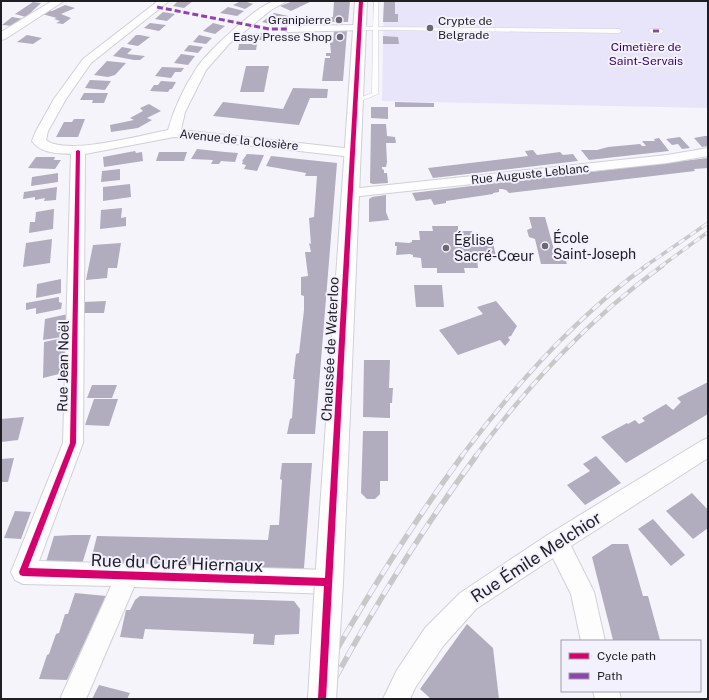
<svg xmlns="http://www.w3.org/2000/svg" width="709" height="700" viewBox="0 0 709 700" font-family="'Public Sans',sans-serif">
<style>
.green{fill:#e8e4f9}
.building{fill:#b1acbe}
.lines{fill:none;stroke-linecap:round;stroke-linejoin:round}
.service-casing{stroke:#d1d0d6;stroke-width:1}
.pedestrian-casing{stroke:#d1d0d6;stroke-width:1}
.minor-casing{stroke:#d1d0d6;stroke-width:2}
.primary-casing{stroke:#d1d0d6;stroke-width:2}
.service{fill:#fefdfe;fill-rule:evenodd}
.pedestrian{fill:#fefdfe;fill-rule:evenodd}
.minor{fill:#fefdfe;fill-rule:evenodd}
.primary{fill:#fefdfe;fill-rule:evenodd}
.rail-far2-casing{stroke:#c8c8c9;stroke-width:3.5}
.rail-far1-casing{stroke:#c8c8c9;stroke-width:4.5}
.rail-casing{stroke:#c8c8c9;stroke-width:5.5}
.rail-far2{stroke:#f3f1fe;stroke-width:2.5;stroke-dasharray:7;stroke-linecap:butt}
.rail-far1{stroke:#f3f1fe;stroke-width:3;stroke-dasharray:9;stroke-linecap:butt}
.rail{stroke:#f3f1fe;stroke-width:4;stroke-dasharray:12;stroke-linecap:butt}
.primary-bridge-casing{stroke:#d1d0d6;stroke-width:30;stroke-linecap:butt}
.primary-bridge{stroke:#fefdfe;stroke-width:28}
.quiet{stroke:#8e44ad;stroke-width:3;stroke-dasharray:6 3;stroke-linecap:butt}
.cycleway-casing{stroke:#f3f1fe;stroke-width:2}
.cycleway{fill:#d6006c;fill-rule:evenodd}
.poi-dot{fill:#6a696f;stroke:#f3f1fe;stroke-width:1.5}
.labels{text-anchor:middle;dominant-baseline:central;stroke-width:4;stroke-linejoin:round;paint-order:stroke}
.far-poi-label{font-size:12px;fill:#1f1e23;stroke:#f3f1fe;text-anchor:end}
.far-park-label{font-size:12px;fill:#35036b;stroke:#f3f1fe}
.far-street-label{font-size:12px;fill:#1f1e23;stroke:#f3f1fe}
.poi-label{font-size:14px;fill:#1f1e23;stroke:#f3f1fe;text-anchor:start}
.street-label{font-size:14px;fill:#1f1e23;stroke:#f3f1fe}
.near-street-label{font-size:17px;fill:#1f1e23;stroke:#f3f1fe}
</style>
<rect width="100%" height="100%" fill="#f5f4fb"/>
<!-- green -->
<path class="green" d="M384,1H708V108L382,101Z"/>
<!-- building -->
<g class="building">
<path d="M178,1H193L184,8L173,6Z"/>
<path d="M241,1H244L253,4L245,9L233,5Z"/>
<path d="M293,1H312L291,11L280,6Z"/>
<path d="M334,1H350L348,22H329L330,17H333Z"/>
<path d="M384,1H395V14H398V22H383Z"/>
<path d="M33,2L41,3L26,17L15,14Z"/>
<path d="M65,5L75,8L61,14L71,18L63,24L56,23L60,21L54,19L57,18L42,14L47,10L52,11Z"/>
<path d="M228,7L244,11L237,16L220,13Z"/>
<path d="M163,12L175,14L167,21L155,19Z"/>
<path d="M274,13L288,16L289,20L284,24L273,22L270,24L262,22Z"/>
<path d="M12,17L23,19L13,26L2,25Z"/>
<path d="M150,23L166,25L159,31L144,28Z"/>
<path d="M213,23L225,26L215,34L203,31Z"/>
<path d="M334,31H347L343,81H322L325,58H330V56H326V53H331L330,43L333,42Z"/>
<path d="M259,33H265L264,40H247L248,34Z"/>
<path d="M27,35L42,38L33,44L17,42Z"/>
<path d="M136,35H140L150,37L138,46L127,44Z"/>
<path d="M199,35L212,38L206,44L193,42Z"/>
<path d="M383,36L398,37L399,44H383Z"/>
<path d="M239,44H257L256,50H238Z"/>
<path d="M189,45L203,47L198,53L184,51Z"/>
<path d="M122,47L132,49L127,54L145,56L140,60H134L113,56Z"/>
<path d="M181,54L195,56L188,65L174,63Z"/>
<path d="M107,61L126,63L115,75L108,77L94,75Z"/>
<path d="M246,66H269L264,92H240Z"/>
<path d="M162,67L184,68L181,72H175L171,78L155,76Z"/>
<path d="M90,80L111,81L105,90L85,88Z"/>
<path d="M161,81L176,82L172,89H170L168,92L150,91L154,85H158Z"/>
<path d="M293,88L328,89L327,98H310L299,125L213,116L223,102L283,109Z"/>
<path d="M84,93H108L104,103H92L93,100H80Z"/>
<path d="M395,102L434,103V107H395Z"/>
<path d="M149,104L161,111L147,118L152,120L138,128L111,132L110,125L134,120L130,118L143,111L140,108Z"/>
<path d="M371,107H388V119L371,118Z"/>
<path d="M74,119H85L78,137H56L64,122H72Z"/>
<path d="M371,124H386L387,136L395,137L396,143H386L387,162L386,167H382V169L384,170V173H387L388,183L373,184L370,183Z"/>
<path d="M705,136H708V146L702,147L694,138Z"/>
<path d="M680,137L690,148L682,149L678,144L672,145L666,139Z"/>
<path d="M659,138L669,151L589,160L581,150H597L608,147L640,144L642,146H646L642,141H655L654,139Z"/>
<path d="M197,149L225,152L238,153L235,162L221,161L219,164H211L213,160L191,159Z"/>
<path d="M533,150L537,155L560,152L563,155L573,154L578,161L433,178L428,168L528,156L525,151Z"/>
<path d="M135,151L136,153L142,152L143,161L104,167L103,157Z"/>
<path d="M159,152H187L184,161H156Z"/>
<path d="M247,154L264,155L257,171L244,169L246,165L242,164L243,161H242Z"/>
<path d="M271,156L337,163L315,434H287L290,419L292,418L295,379H293L296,354L299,353L304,310V296L301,295V277L308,276L305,252H311L309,243L311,244L309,218L314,217L317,176H305L306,173L266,166Z"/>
<path d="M36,157H55L54,160H61L55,169L28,168Z"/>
<path d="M708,158V168L694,169L695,171L509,193L506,190L502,189H499V192L493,193V194L446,201V203L434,205L431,199L416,201L412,193Z"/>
<path d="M120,169V180L101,182L102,171Z"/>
<path d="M58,173V182L31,186L32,177Z"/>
<path d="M130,184L131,197L103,201V187Z"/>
<path d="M57,187L56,200L44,201L45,198L35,200V197L23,199L24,192Z"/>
<path d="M386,195V212L389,220L369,222V199L372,197Z"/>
<path d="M122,208L121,218L126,217V226L100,229L101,210Z"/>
<path d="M54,209L53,229L29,233L30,222H35L36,212Z"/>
<path d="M529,217H545L555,253H563L567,264H541L535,239L529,237L527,230L532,228Z"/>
<path d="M432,226H458V231H472L474,240L493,242L496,257L477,258L478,268H464L465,273H437V268H422L421,258L413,257V255L410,254L396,255L397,246H395V242L409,243L412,242V240H420L419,231H433Z"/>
<path d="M52,239L50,263L23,267L26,243Z"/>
<path d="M121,243L117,268H108L107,278L86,280L93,245Z"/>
<path d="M61,279V293L36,298L37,284Z"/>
<path d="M414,285H442L444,307H416Z"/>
<path d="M59,297V302L62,303L61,309L36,314V308L26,310V303Z"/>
<path d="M106,301L104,313H81L84,302Z"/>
<path d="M496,301L517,326L511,336L508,337L510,340L505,346L500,340L458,355L439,330L483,314L477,307Z"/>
<path d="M68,314V336L43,340L45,319Z"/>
<path d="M67,337V372L43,378L44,342Z"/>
<path d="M364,360H390L389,388H393L392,403H390V418L363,417Z"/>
<path d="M708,382V414L626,463L601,437L627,423L628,424L635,420L639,424L645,421L642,418L666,404L673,410L681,402L677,398Z"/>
<path d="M92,385H117L112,398H87Z"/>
<path d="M94,399H118L109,426L85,425Z"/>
<path d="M24,417L18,440L1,442V419Z"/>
<path d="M363,431H388V481H380V494L375,499H367L361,493Z"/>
<path d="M596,456L621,483L585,505L567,485L590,471L583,464Z"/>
<path d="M14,458L8,482H1V459Z"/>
<path d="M282,463H312L304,568L298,572L90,564L97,536L268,540L270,525H279L282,480L280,479Z"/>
<path d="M692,493L708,510V528L693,539L666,511Z"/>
<path d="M15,511L31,512L21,539L4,538Z"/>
<path d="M653,519L685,555L671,566L638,529Z"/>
<path d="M73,535H91L82,564L46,562L54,536Z"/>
<path d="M612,544H628L643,596H648L660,640H613L592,557Z"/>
<path d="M75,593L106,596L67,680L39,679L47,655L49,654L56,634L59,633L65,614H68Z"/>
<path d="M140,596L294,601L300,609L299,634L275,635L274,645L253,644L254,634L235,633L145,629L143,639L120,637L126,610H130L135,600Z"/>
<path d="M467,624L493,648L499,699H431L420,689Z"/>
<path d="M99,685L130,693L127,699H92Z"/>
</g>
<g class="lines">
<defs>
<path id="service" d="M374,1H378V27L619,29L622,31L619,33L378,30V94L356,103L354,102V100L372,93L373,30H360L357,28L360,26L373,27Z"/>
<path id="pedestrian" d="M650,29H660L664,31C661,35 652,35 649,31Z"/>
<g id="minor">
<path d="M52,1H64L5,39L1,40V32Z"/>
<path d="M158,1H169L91,63L66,99L48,131L46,140C65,156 143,135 168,130C174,109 184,87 196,69C205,54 258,4 275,1C278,0 283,1 287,1L271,10L229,44L206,70L185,112L181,130L353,149L358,150L360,153L358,156L353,157L174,137L85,154L83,443L39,561L329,570L337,574L341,582L337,590L329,594L134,587L86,699H60L111,586L23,584L15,580L11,572L63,443L71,154C58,153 41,154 32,141L36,131L54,99L83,59Z"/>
<path d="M360,25L364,26L365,28L364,30L288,32L283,29L288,26Z"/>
<path d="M708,148V156L667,163L351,197L346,196L344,193L346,190L351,189L667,155Z"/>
<path d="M708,438V458L571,546L594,592L605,641H581L571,594L553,558L476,609L443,646L415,688L410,699H383L397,670L425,628L460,593L549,534L701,441Z"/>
<path d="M593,691H619L621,699H595Z"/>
</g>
<path id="primary" d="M355,1H367L343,582L339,592L329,596L319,592L315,582Z"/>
</defs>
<!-- service casing -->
<use href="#service" class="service-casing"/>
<!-- pedestrian casing -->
<use href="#pedestrian" class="pedestrian-casing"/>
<!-- minor casing -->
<use href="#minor" class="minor-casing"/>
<!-- primary casing -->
<use href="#primary" class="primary-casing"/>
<!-- service -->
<use href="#service" class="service"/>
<!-- pedestrian -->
<use href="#pedestrian" class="pedestrian"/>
<!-- minor -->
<use href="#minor" class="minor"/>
<!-- primary -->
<use href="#primary" class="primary"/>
<defs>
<g id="rail-far2">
<path d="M644,267L708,223"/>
<path d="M660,267L708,232"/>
</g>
<g id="rail-far1">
<path d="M461,457C514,386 575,318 646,266"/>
<path d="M475,457C526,387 591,317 662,266"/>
</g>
<g id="rail">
<path d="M309,699C355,615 405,534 462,456"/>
<path d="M324,699C370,613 418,535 476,456"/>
</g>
</defs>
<!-- rail-far2 casing -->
<use href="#rail-far2" class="rail-far2-casing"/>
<!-- rail-far1 casing -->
<use href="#rail-far1" class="rail-far1-casing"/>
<!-- rail casing -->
<use href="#rail" class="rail-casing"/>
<!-- rail-far2 -->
<use href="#rail-far2" class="rail-far2"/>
<!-- rail-far1 -->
<use href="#rail-far1" class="rail-far1"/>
<!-- rail -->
<use href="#rail" class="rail"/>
<defs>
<path id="primary-bridge" d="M322,699L329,582"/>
</defs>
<!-- primary-bridge casing -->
<use href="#primary-bridge" class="primary-bridge-casing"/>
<!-- primary-bridge -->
<use href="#primary-bridge" class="primary-bridge"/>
<!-- quiet -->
<g class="quiet">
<path d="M157,7L269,29H288"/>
<path d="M653,31H660"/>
</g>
<defs>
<path id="cycleway" d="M359,1H363L326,699H318L324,586L23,576L20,575L19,572L70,443L76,151L78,150L80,151L76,443L28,568L325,578Z"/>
</defs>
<!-- cycleway casing -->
<use href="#cycleway" class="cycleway-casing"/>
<!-- cycleway -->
<use href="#cycleway" class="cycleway"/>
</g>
<!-- markers -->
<g class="poi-dot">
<circle cx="339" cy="20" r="4"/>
<circle cx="430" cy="28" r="4"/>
<circle cx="340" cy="37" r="4"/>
<circle cx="545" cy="246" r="4"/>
<circle cx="446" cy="248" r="4"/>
</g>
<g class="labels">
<!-- far-poi labels -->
<g class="far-poi-label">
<text x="331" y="20">Granipierre</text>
<text x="438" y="21" text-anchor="start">Crypte de<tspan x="438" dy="14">Belgrade</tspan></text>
<text x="332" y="37">Easy Presse Shop</text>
</g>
<!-- far-park labels -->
<g class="far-park-label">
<text x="646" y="47">Cimetière de<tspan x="646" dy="14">Saint-Servais</tspan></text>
</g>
<!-- far-street labels -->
<g class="far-street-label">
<text transform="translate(239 140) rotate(6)">Avenue de la Closière</text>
<text transform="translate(530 174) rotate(-6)">Rue Auguste Leblanc</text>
</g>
<!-- poi labels -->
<g class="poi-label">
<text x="553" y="238">École<tspan x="553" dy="16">Saint-Joseph</tspan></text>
<text x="454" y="240">Église<tspan x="454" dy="16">Sacré-Cœur</tspan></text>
</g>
<!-- street labels -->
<g class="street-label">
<text transform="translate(330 349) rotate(-87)">Chaussée de Waterloo</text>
<text transform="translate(63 366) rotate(-89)">Rue Jean Noël</text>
</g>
<!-- near-street labels -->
<g class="near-street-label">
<text transform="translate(536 557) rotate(-33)">Rue Émile Melchior</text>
<text transform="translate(177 563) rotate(2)">Rue du Curé Hiernaux</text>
</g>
</g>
<!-- border -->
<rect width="709" height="700" fill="none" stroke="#1f1e23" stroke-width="4"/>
<!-- legend -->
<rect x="561" y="640" width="140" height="52" fill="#f3f1fe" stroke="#9e9da6"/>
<rect x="569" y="653" width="20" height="6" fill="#d6006c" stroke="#9e9da6"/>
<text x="597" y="660" font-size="12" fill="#1f1e23">Cycle path</text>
<rect x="569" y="673" width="20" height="6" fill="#8e44ad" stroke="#9e9da6"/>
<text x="597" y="680" font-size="12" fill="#1f1e23">Path</text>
</svg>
